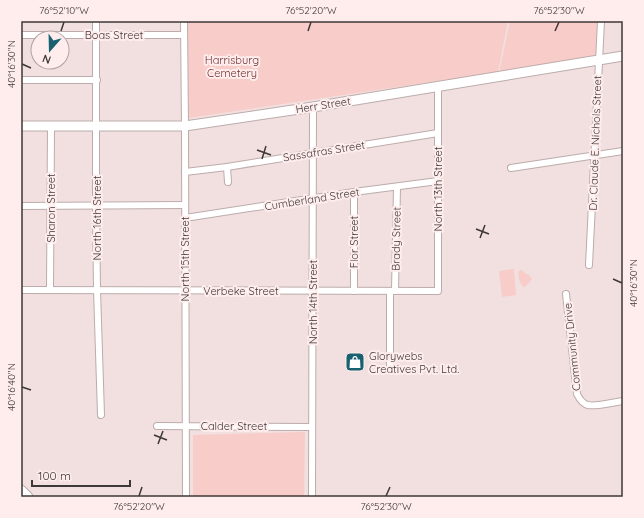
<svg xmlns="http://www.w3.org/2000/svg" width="644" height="518" viewBox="0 0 644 518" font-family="Quicksand,sans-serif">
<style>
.green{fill:#f7ccc9}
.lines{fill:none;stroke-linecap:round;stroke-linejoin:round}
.street-casing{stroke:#bcacab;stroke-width:8}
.primary-casing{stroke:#bcacab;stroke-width:11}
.street{stroke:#fff;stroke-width:6}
.primary{stroke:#fff;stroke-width:9}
.ticks{fill:none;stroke:#3e3737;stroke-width:1.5}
.labels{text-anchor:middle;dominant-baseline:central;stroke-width:4;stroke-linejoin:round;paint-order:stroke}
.street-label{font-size:11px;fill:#3e3737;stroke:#feedec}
.park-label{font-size:11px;fill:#713030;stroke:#feedec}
.poi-label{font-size:11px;fill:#3e3737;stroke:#feedec;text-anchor:start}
.neatline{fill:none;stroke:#3e3737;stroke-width:1.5}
.ticks-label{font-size:10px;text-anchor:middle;fill:#3e3737}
</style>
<rect width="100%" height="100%" fill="#f1e0df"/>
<!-- green -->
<g class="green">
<path d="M187,21H508L498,72L189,118L186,47Z"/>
<path d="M510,21H599L596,55L499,73Z"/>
<path d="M514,269L516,295L502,297L499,271Z"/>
<path d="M521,270C525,272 525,274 529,275L532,279L525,287H523C520,283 517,276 519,271Z"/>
<path d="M305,432L304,497H193V435Z"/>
</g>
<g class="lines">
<defs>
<g id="street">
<path d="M96,21V205L97,290L101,415"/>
<path d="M184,21L185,126L186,497"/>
<path d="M21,35H184"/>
<path d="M21,80H97"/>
<path d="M227,167L228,182"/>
<path d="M511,168L623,151"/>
<path d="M185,172L227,167L438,133"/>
<path d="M21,206L185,205"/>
<path d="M185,218L354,192L438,181"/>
<path d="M589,265L601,21"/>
<path d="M21,290L438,291V87"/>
<path d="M50,290L51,126"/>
<path d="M354,291V192"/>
<path d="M390,291V371"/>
<path d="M395,291L397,187"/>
<path d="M566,294L577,394C579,398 582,404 588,405C595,407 615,402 623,401"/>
<path d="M157,426L312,427"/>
<path d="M312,497L313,107"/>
</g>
<g id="primary">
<path d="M21,126H185L313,107L623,56"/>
<path d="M21,490L28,497"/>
</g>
</defs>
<!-- street casing -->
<use href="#street" class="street-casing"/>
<!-- primary casing -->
<use href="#primary" class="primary-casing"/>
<!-- street -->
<use href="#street" class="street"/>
<!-- primary -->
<use href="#primary" class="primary"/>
</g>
<!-- ticks -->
<path class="ticks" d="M61,31L64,22M308,31L311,22M555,31L559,22M22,64L31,68M257,150L271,155M262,159L266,146M476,229L489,234M480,238L485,225M613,279L622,283M22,387L31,390M154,435L167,440M158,444L163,431M139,496L142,487M386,496L390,487"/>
<!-- icons -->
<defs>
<symbol id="shop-square" viewBox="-11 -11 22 22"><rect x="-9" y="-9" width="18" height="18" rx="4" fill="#196171" stroke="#feedec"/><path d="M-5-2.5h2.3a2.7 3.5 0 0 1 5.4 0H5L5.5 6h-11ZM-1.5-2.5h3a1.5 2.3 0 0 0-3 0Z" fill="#fff"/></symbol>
</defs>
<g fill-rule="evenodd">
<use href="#shop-square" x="344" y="351" width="22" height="22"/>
</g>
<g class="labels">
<!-- street labels -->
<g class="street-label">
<text x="114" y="35">Boas Street</text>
<text transform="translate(323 105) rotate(-9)">Herr Street</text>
<text transform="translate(595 143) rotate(-88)">Dr. Claude E. Nichols Street</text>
<text transform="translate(324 151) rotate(-9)">Sassafras Street</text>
<text transform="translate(438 189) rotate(-90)">North 13th Street</text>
<text transform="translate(312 199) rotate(-9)">Cumberland Street</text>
<text transform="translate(51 208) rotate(-90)">Sharon Street</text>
<text transform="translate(97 218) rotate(-90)">North 16th Street</text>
<text transform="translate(396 239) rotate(-89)">Brady Street</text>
<text transform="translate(354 242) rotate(-90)">Flor Street</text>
<text transform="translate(185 259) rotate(-90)">North 15th Street</text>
<text x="241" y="291">Verbeke Street</text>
<text transform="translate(313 302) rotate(-90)">North 14th Street</text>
<text transform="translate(572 347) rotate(-96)">Community Drive</text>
<text x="234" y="426">Calder Street</text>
</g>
<!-- park labels -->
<g class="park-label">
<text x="232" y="60">Harrisburg<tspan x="232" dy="13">Cemetery</tspan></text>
</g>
<!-- poi labels -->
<g class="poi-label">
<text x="369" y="356">Glorywebs<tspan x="369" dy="13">Creatives Pvt. Ltd.</tspan></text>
</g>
</g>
<!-- border -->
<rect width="644" height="518" fill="none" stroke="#feedec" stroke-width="44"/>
<!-- north arrow -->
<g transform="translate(50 50) rotate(200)"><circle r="19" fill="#feedec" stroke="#b1a4a4"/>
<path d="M0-3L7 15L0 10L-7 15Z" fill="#196171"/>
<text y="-6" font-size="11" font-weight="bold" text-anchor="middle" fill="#3e3737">N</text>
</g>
<!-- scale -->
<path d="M32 480v6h98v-6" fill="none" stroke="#3e3737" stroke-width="2"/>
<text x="38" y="480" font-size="12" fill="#3e3737" stroke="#feedec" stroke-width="3" paint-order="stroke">100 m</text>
<rect x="22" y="22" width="600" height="474" class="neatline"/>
<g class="ticks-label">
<text x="64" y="14">76°52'10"W</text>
<text x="311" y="14">76°52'20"W</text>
<text x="559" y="14">76°52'30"W</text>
<text transform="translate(11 64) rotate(-90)" y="4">40°16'30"N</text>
<text transform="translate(633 283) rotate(-90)" y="4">40°16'30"N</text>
<text transform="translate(11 387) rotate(-90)" y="4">40°16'40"N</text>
<text x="139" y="510">76°52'20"W</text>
<text x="386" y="510">76°52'30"W</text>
</g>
</svg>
